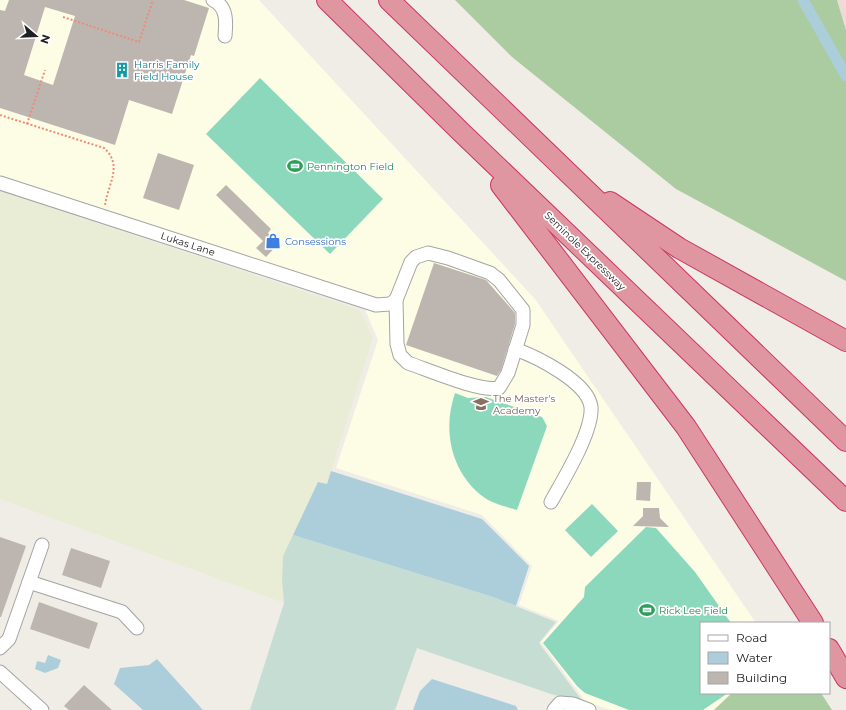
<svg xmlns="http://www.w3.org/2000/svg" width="846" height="710" viewBox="0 0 846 710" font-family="Montserrat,sans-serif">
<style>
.commercial{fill:#efdad8}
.education{fill:#fcfde4}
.farmland{fill:#eaedd5}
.forest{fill:#abcca0}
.wetland{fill:#c6ddd3}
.pitch{fill:#8cd8bd}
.water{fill:#acceda}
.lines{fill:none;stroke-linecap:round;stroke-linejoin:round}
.canal{stroke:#acceda;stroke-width:11}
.building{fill:#bdb6b0;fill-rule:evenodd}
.minor-casing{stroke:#a4a4a4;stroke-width:15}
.highway-casing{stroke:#cd3564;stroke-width:22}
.path{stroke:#ef8a7a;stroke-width:2;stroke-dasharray:2 2;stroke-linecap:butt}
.minor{stroke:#fff;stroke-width:13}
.highway{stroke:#e096a1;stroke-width:20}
.labels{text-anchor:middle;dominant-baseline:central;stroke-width:3.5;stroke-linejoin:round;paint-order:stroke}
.culture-label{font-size:10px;fill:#0d838f;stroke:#fff;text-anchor:start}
.leisure-label{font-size:10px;fill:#27864d;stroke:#fff;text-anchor:start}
.shop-label{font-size:10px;fill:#366cbe;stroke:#fff;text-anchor:start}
.street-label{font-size:10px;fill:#202020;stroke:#fff}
.education-label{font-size:10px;fill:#785e54;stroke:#fff;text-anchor:start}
</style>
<rect width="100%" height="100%" fill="#f0ede7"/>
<!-- commercial -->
<path class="commercial" d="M837,0H846V30Z"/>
<!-- education -->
<path class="education" d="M0,0H259L535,299L756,623H701V693H731L713,710H611L586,702L541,642L559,621L519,605L532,566L482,515L336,468L378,340L361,300L0,183Z"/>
<!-- farmland -->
<path class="farmland" d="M0,191L360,310L373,338L327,484L319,482L283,556L282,580L284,603L0,499Z"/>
<!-- forest -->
<g class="forest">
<path d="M455,0H837L846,30V281L676,189L512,57Z"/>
<path d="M732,693H821L832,710H714Z"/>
</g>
<!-- wetland -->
<path class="wetland" d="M293,535L493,597L556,622L539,643L584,703L551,694L417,648L395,710H250L284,603L282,580L283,556Z"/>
<!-- pitch -->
<g class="pitch">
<path d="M260,78L383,199L330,254L206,134Z"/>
<path d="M455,393L468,398L486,397L542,417L547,426L517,510C507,507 494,504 485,498C451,474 442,430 455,393Z"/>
<path d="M592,504L618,531L591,557L565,530Z"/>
<path d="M646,527L656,528L695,572L731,623H701V693H728L703,710H629L585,693L577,686L543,643L584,597L585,587Z"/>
</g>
<!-- water -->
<g class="water">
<path d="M331,471L482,519L529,566L516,606L493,597L293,535L318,482L327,484Z"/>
<path d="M48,655L61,660L58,668L45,673L35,669L37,661L45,663Z"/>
<path d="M157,659L203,710H143L114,684L120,668L149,665Z"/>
<path d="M432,679L516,706L518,710H413L420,691Z"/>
</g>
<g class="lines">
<!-- canal -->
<path class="canal" d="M803,0L846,76"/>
</g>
<!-- building -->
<g class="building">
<path d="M9,0H184L209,8L194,56L191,55L172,114L129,100L115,145L0,108V10L5,11ZM45,7L75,16L53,85L24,75Z"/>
<path d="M158,153L194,165L179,210L143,198Z"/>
<path d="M226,185L271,229L268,233L278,244L266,257L256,248L263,241L216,195Z"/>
<path d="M434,263L486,280L515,313V324L501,370L497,376L406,345Z"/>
<path d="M637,482H651L650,501L636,500Z"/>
<path d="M643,508H659L660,518L669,527L633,526L643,516Z"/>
<path d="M0,537L26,546L1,617H0Z"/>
<path d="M71,548L110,561L101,588L62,575Z"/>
<path d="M39,602L98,623L89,649L30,629Z"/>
<path d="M84,685L112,710H69L64,706Z"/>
</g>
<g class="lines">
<defs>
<g id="minor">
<path d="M213,0C228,7 226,23 225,36"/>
<path d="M0,183L376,305L390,304L396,300"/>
<path d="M428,253L448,258L490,273L499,280L523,310V325L508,373L499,388C479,392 429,370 408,363L400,355L397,344L396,300L411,262L416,257Z"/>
<path d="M515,349C537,357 588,382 591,407C593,432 563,480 551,502"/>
<path d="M29,582L122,612L137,628"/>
<path d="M0,648L9,639L42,545"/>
<path d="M0,672L42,710"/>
<path d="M554,710L560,703L573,704L589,710"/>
</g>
<g id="highway">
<path d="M327,0L461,132L846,501"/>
<path d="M389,0L846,441"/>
<path d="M501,185L686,427L813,623"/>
<path d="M610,202L679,248L846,341"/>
<path d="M829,649L846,678"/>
</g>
</defs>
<!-- minor casing -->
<use href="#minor" class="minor-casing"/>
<!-- highway casing -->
<use href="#highway" class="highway-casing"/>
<!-- path -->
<g class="path">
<path d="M63,17L139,42L153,0"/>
<path d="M0,115L104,148C124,166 107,185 105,206"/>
<path d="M27,124L45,70"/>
</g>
<!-- minor -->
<use href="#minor" class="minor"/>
<!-- highway -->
<use href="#highway" class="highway"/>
</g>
<!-- icons -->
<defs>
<symbol id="building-bare" viewBox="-9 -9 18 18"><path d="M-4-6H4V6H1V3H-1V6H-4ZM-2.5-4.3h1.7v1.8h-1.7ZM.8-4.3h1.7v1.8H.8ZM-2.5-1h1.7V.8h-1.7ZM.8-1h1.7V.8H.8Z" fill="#0f9aa8" stroke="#fff" stroke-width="2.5" paint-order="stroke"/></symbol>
<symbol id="stadium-bare" viewBox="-9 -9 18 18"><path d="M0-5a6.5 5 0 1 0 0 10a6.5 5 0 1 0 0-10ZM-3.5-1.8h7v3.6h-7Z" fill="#2e9e5b" stroke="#fff" stroke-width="2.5" paint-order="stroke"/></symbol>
<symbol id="shop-bare" viewBox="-9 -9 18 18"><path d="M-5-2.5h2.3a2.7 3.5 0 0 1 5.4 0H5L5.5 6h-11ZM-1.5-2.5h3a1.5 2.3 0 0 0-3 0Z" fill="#3f7fe0" stroke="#fff" stroke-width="2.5" paint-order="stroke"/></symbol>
<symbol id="school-bare" viewBox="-9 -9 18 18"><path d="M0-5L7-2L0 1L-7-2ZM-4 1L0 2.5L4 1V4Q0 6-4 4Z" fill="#8d6e63" stroke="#fff" stroke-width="2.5" paint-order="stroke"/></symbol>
</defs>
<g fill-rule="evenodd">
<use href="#building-bare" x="111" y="59" width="22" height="22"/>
<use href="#stadium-bare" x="284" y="155" width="22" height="22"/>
<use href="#shop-bare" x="262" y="230" width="22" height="22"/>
<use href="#school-bare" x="470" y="393" width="22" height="22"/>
<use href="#stadium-bare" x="636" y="599" width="22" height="22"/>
</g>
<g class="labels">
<!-- culture labels -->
<g class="culture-label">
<text x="134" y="64">Harris Family<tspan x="134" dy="12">Field House</tspan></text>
</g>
<!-- leisure labels -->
<g class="leisure-label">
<text x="307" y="166">Pennington Field</text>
<text x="659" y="610">Rick Lee Field</text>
</g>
<!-- shop labels -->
<g class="shop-label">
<text x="285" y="241">Consessions</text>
</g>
<!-- street labels -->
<g class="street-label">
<text transform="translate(188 244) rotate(18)">Lukas Lane</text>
<text transform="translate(585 251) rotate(44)">Seminole Expressway</text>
</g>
<!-- education labels -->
<g class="education-label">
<text x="493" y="398">The Master's<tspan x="493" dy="12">Academy</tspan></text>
</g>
</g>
<!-- legend -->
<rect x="700" y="622" width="130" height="72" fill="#ffffff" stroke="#a6a6a6"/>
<rect x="708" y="635" width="20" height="6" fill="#ffffff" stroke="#a6a6a6"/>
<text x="736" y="642" font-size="12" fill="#202020">Road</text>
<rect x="708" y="652" width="20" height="12" fill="#acceda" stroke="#a6a6a6"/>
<text x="736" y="662" font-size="12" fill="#202020">Water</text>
<rect x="708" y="672" width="20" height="12" fill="#bdb6b0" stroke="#a6a6a6"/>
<text x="736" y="682" font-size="12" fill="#202020">Building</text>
<!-- north arrow -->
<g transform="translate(36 36) rotate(109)" stroke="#ffffff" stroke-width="3" paint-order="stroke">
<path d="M0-3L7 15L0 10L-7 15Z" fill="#202020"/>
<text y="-6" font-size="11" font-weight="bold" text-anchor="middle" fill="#202020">N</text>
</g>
</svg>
